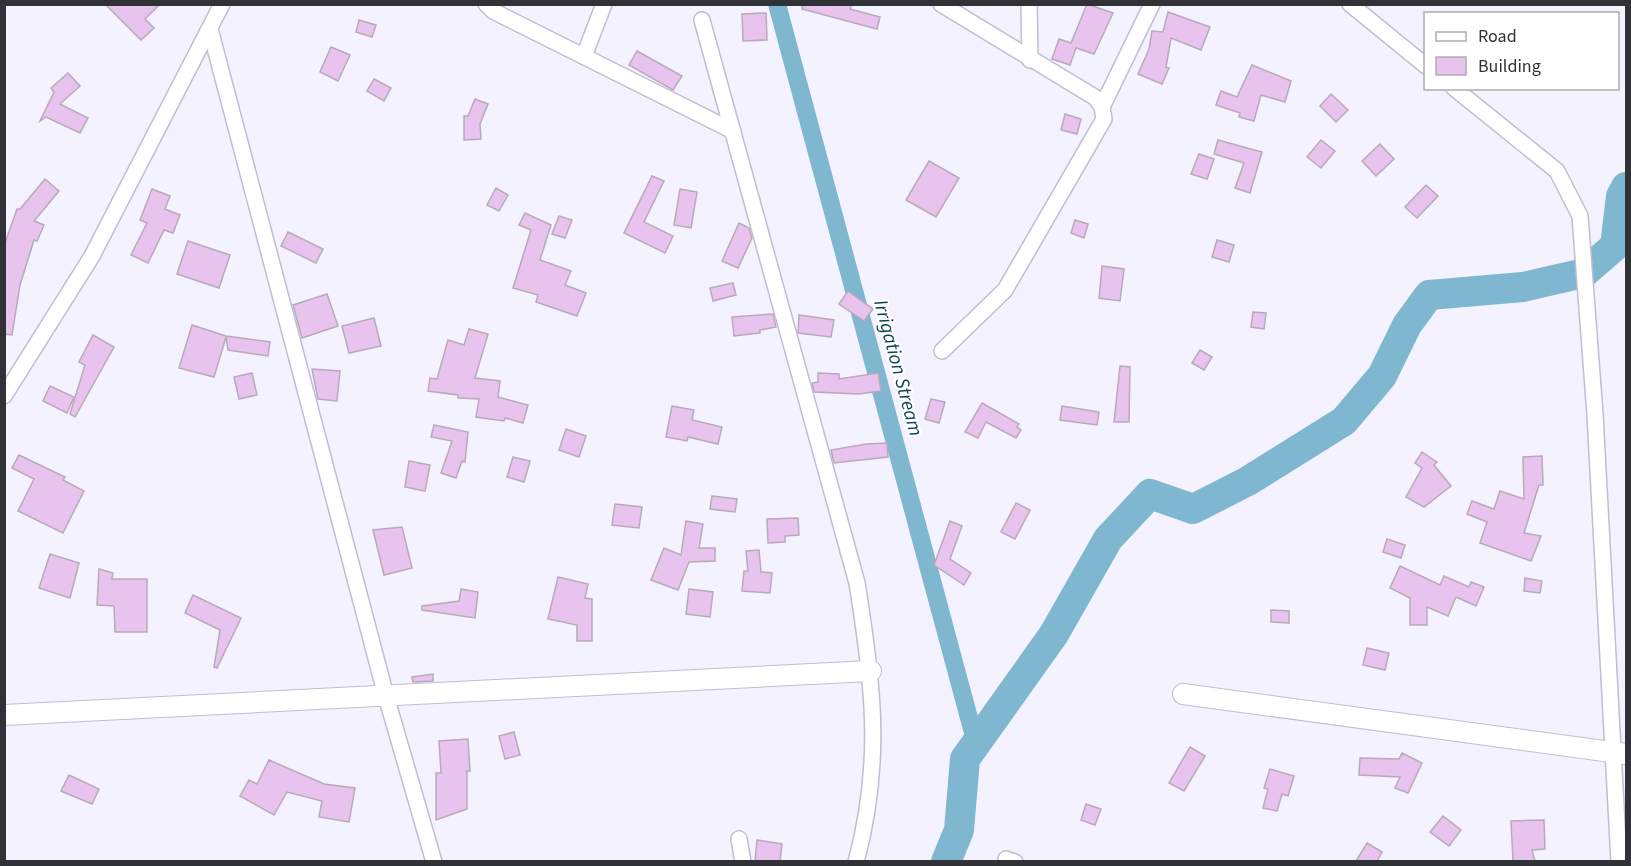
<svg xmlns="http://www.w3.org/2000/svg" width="1631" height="866" viewBox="0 0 1631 866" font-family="'Source Sans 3',sans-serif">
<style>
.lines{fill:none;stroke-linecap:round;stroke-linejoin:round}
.canal{stroke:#7fb7d1;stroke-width:18}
.river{stroke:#7fb7d1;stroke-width:30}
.building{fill:#e8c3ed;stroke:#b8aaba;stroke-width:1.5}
.street-casing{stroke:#c0bed1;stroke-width:18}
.secondary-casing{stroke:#c0bed1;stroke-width:22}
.street{stroke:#fff;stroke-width:15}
.secondary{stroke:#fff;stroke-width:20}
.labels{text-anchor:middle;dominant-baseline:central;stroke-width:4.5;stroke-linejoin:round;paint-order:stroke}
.water-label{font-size:20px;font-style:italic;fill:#0e3f52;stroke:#fff}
</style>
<rect width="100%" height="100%" fill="#f3f2fe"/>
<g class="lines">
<!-- canal -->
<path class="canal" d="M777,4L976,744"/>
<!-- river -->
<path class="river" d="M946,862L959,830L965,759L1054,634L1108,539L1150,494L1193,509L1248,481L1344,421L1382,376L1407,325L1429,295L1523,287L1584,273L1615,246L1621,196L1626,187"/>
</g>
<!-- building -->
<g class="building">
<path d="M105,4H160L145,19L154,28L141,40Z"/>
<path d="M802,4H852L850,9L880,17L877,29L802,9Z"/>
<path d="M1087,4L1113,13L1094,54L1076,48L1070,65L1052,59L1059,39L1071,43Z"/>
<path d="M1168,12L1210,27L1201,50L1171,38L1166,67L1169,68L1162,84L1138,74L1149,49L1152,31L1163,32Z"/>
<path d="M766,13L767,40L743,41L742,14Z"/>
<path d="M359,20L376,25L372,37L356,32Z"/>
<path d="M331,47L350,55L338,81L320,72Z"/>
<path d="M637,51L682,76L673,90L629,65Z"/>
<path d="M1252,65L1291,81L1285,102L1261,95L1254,121L1239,117L1240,113L1216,105L1221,91L1237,97Z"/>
<path d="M68,73L80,86L60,104L88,118L80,133L46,117L40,121L54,92L51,88Z"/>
<path d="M374,79L391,88L384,101L367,91Z"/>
<path d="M1331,94L1348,110L1336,122L1320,106Z"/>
<path d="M475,99L488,104L480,124L481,139L464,140V116H468Z"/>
<path d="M1065,114L1081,119L1077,134L1061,130Z"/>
<path d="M1218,140L1262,152L1250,193L1235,188L1244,163L1214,154Z"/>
<path d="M1321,140L1335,151L1321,168L1307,157Z"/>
<path d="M1380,144L1394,159L1376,176L1362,161Z"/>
<path d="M1199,154L1214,159L1207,179L1191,174Z"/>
<path d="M929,161L959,178L936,217L906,200Z"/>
<path d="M652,176L664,181L644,222L673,236L665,253L624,233Z"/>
<path d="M45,179L59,191L34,221L44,225L37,241L34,240L20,285L12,335L4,334V246L17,209H20Z"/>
<path d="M1426,185L1438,196L1417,218L1405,207Z"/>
<path d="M496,188L508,195L499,211L487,205Z"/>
<path d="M152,189L170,196L165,209L180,215L173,233L164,230L148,263L131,255L147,223L140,220Z"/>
<path d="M680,189L697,192L691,228L674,225Z"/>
<path d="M525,213L551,225L540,260L571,271L565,285L586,293L577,316L536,302L538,295L513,288L531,230L519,225Z"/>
<path d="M559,216L572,220L565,238L552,234Z"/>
<path d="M1075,220L1088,224L1084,238L1071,233Z"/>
<path d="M739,223L749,228L752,238L738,268L722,261Z"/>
<path d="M288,232L323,249L316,263L281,246Z"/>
<path d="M1217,240L1234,245L1229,262L1212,257Z"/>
<path d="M188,241L230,255L219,288L177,274Z"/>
<path d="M1102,266L1124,269L1120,301L1099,298Z"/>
<path d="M733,283L736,295L713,301L710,288Z"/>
<path d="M848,291L873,309L864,321L839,304Z"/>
<path d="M327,294L338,326L302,338L293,305Z"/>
<path d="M1253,312L1266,313L1264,329L1251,327Z"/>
<path d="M773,314L776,327L760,330V333L734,336L732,317Z"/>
<path d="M799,315L834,320L831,337L798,333Z"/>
<path d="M374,318L381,346L349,353L342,326Z"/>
<path d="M192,325L226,336L270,342L268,356L228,350L226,337L214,377L179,368Z"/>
<path d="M469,329L488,334L475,378L500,381L498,397L528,405L523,423L505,418L504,421L476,417L479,399L458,398V395L428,391L430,378L437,379L448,340L464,345Z"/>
<path d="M93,335L114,347L75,417L70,414L85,365L79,362Z"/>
<path d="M1200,350L1212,357L1204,370L1192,363Z"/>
<path d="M1120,366L1130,367L1129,422H1114Z"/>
<path d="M312,369L340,371L337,401L318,399Z"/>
<path d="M252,373L257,395L239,399L234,377Z"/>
<path d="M818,373L839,374V379L878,373L881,391L858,394L814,392L812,383L818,382Z"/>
<path d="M50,386L74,397L67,413L43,401Z"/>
<path d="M931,399L945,402L939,423L925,419Z"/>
<path d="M982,403L1019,424L1017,427L1021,430L1016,438L986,422L978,438L965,432Z"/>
<path d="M672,406L694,410L692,420L722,427L718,444L688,437L687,441L666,437Z"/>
<path d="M1062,406L1099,412L1097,425L1060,420Z"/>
<path d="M434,425L468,432L465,462L462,461L456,478L441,473L452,441L431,437Z"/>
<path d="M566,429L586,436L579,457L559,450Z"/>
<path d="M887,443L888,457L834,463L831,450L866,444Z"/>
<path d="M1422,452L1437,462L1434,465L1451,486L1424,507L1406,497L1422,468L1415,463Z"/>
<path d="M19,455L65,477L63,480L84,491L63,533L18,511L34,479L12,468Z"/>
<path d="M1542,456L1543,485H1539L1524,533L1541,536L1531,561L1480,543L1487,522L1467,514L1472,501L1494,509L1500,491L1524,499L1523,457Z"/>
<path d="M513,457L530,461L524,482L507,477Z"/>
<path d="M409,461L430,465L425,491L405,487Z"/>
<path d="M712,496L737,499L735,512L710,509Z"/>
<path d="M1016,503L1030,510L1015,539L1001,532Z"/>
<path d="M615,504L642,507L639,528L612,525Z"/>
<path d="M798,518L799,535L785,536V542L768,543L767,519Z"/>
<path d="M686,521L703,524L699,548H715V561L689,562L678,590L651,580L664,548L681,555Z"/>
<path d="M950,521L962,526L950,559L971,573L964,585L934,565Z"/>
<path d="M402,527L412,568L384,575L373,530Z"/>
<path d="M1387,539L1405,545L1401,558L1383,552Z"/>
<path d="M759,550L761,572L772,573L770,593L742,591L744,571H748L746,551Z"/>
<path d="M50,554L79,563L70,598L39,588Z"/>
<path d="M1400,566L1440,585L1444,576L1469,587L1471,582L1484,587L1476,606L1456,597L1448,616L1427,607V625H1410V598L1390,588Z"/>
<path d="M99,569L113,573L112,579H147V632H115L114,606L97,605Z"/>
<path d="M558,577L588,584L585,598L592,599V641H577V625L548,619Z"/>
<path d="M1525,578L1542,581L1540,593L1524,591Z"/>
<path d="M461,589L478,592L475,618L422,610V606L459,601Z"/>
<path d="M689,589L713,592L710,617L686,614Z"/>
<path d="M193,595L241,618L217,668L214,667L220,630L185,613Z"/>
<path d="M1271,610L1289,611V623L1271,622Z"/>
<path d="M1367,648L1389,653L1385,670L1363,665Z"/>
<path d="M433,674V681L413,682L412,677Z"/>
<path d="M514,732L520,755L505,759L499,736Z"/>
<path d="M468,739L470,771H467V809L436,820V773H441L439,741Z"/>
<path d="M1190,747L1205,756L1184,791L1169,783Z"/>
<path d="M1402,753L1422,763L1408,793L1395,788L1400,777L1359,775L1360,758L1399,759Z"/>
<path d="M269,760L324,784L355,788L349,822L319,817L322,801L287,792L274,815L240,796L249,780L257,784Z"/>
<path d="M1270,769L1294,776L1288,796L1282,794L1277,811L1263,808L1268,789L1264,788Z"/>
<path d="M69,775L99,789L92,804L61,791Z"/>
<path d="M1086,804L1101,809L1095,825L1081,820Z"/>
<path d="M1443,816L1461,830L1449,846L1430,832Z"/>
<path d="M1544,820L1545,849L1532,850L1535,861H1513L1511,821Z"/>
<path d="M757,840L782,844L780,861H755Z"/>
<path d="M1367,843L1382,852L1377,861H1356Z"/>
</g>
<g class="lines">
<defs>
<g id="street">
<path d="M486,4L493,11L733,131"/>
<path d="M941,4L1096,98L1102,107L1104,119L1005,290L942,351"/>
<path d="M1029,4L1030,60"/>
<path d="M1350,4L1426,66"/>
<path d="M702,20L857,583C873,682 883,762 856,862"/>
<path d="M210,29L386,696L434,862"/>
<path d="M584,56L604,4"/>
<path d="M1454,88L1557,171L1580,216L1595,414L1619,862"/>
<path d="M1102,107L1152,4"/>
<path d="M4,396L92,256L222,4"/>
<path d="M739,839L743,862"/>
<path d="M1006,859L1015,862"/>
</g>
<g id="secondary">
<path d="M1183,694L1626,754"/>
<path d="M4,715L871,671"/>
</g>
</defs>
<!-- street casing -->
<use href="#street" class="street-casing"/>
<!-- secondary casing -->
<use href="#secondary" class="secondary-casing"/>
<!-- street -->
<use href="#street" class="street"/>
<!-- secondary -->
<use href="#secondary" class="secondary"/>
</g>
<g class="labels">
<!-- water labels -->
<g class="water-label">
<text transform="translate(898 368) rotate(75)">Irrigation Stream</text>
</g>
</g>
<!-- border -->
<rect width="1631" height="866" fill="none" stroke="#313138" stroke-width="12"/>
<!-- legend -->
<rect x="1424" y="12" width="195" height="78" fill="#ffffff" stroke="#adadaf" stroke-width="1.5"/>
<rect x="1436" y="32" width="30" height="9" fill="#ffffff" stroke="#adadaf" stroke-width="1.5"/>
<text x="1478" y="42" font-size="18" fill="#313138">Road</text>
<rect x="1436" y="57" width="30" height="18" fill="#e8c3ed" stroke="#adadaf" stroke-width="1.5"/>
<text x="1478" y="72" font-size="18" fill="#313138">Building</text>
</svg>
